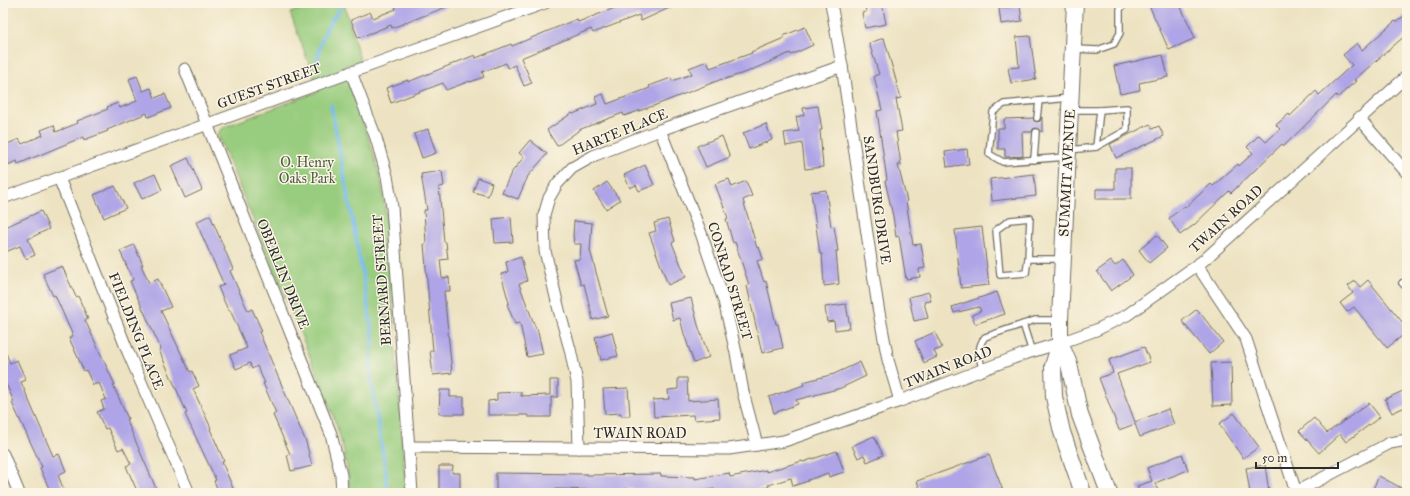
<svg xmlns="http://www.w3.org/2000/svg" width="1410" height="496" viewBox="0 0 1410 496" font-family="'IM FELL Great Primer',serif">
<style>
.green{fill:#98cc7e;stroke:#627c54}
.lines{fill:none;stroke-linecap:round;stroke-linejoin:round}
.stream{stroke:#79bcef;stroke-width:3.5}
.building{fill:#aea4e7}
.service-casing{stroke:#6f6b60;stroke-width:8}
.minor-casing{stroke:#6f6b60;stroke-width:13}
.secondary-casing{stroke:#6f6b60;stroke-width:18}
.service{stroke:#fff;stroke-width:5.5}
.minor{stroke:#fff;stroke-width:11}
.secondary{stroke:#fff;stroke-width:16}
.labels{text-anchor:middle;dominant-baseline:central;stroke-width:3;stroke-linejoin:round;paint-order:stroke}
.street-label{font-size:14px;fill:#2b2b2b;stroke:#fcf5e5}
.park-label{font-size:14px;fill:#4c5b44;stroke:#fcf5e5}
</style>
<rect width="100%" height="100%" fill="#fcf5e5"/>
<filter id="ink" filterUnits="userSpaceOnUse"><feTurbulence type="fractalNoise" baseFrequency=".025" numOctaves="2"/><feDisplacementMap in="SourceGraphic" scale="8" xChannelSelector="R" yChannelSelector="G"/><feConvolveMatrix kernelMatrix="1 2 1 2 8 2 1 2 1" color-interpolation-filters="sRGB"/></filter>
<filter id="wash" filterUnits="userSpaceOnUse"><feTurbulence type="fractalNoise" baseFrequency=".012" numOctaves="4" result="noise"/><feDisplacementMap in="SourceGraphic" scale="16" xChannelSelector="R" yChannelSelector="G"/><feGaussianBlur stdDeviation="0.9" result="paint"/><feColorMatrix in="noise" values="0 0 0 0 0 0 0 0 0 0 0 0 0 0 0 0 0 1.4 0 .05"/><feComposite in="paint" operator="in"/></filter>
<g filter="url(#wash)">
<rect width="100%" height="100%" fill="#ede3c2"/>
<!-- green -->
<path class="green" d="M317,3H344L360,60L343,67L373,151L382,185L386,219L406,493H350C348,456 336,422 323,388L218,135L220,130L227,126L319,91L290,13Z"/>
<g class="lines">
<!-- stream -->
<g class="stream">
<path d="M317,61C319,47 323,33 331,21C334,15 341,11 343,3"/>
<path d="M331,105L366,293L373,340L371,356V380L386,472V493"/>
</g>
</g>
<g id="blocks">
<!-- building -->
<g class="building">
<path d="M394,3H454V4L392,28L391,25L358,38L351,20L370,12L373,18L396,9Z"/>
<path d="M628,3H680L641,21L639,15L593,33L591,29L521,58L532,83L524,86L515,65L508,68L506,63L482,72L484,77L470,82V81L446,90L443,83L391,103L386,88L408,80V82L475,55L476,58L511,44L512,46L577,19L578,22Z"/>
<path d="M865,3H882L886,24L865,28L862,13L866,12Z"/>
<path d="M1148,3H1179L1195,38L1169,50Z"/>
<path d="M1020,6L1022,21L1001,24L999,8Z"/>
<path d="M1407,14V34L1354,80L1356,81L1338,97L1336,95L1284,146L1282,144L1231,193L1229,191L1194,225L1180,235L1169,218L1185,206L1186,207L1211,184L1213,186L1238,164L1239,166L1253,153L1247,147L1259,135L1266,142L1280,129L1276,125L1289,114L1290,116L1316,91L1319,95L1352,65L1343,55L1357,43L1362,50L1395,21L1396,22Z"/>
<path d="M805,27L813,45L791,55L790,53L747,72L722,80V79L656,105L624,116L623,113L581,129L557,146L547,130L572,113L573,114L597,104L595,97L603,94L607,104L650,88L649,86L671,78L672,81L692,74L689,68L707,61L710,68L752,53L751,52L784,38L783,36Z"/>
<path d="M1030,36L1036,79L1011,83L1008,68L1019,67L1016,37Z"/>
<path d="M884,38L901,98L896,99L902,131L896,132L901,165H898L907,201H906L913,245L921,244L925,268L919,269L920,277L906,279L899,236L896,237L893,216L885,181L887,180L877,111L882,110L874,76L879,74L869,43Z"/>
<path d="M1163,55L1168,77L1139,83L1140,90L1120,94L1114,66Z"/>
<path d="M137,76L143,91L151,88L155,98L165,94L171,108L148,117L147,113L107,130L108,131L84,140L83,137L18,164L17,161L3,167V146L19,139L22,144L43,135L41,130L54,125L56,132L78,123L77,121L108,109L107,107L118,103L120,108L137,101L129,79Z"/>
<path d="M818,106L822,130H820L823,167L805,169L802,143L786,146L784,133L799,131L796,117L804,115L803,108Z"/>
<path d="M1042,117V132L1036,128L1033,129L1032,132H1022L1023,156L1005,157V149H998V128H1004V119L1033,118L1034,121L1037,122L1040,121Z"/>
<path d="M766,124L772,140L749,149L743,133Z"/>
<path d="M1150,124L1152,129L1159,126L1164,136L1116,158L1110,144Z"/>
<path d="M428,129L436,153L422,158L414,134Z"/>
<path d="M722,136L730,157L706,167L697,146Z"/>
<path d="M530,140L547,154L528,176L518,199L502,193L511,173L524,157L519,153Z"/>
<path d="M967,149L969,164L947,167L945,152Z"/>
<path d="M188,158L202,190L185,198L171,166Z"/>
<path d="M645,165L654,185L639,191L636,185L630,188L624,175Z"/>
<path d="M1115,168H1131V199H1096V189H1115Z"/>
<path d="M442,171L444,186L439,187L444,242H446L448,259L440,260L442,278L449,277L450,291H444L452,373L433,375L430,351H433L424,244H426L424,210H427L421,174Z"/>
<path d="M155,174L162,190L142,199L134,183Z"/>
<path d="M1034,174L1036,196L992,201L990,179Z"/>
<path d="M478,178L492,183L488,196L473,192Z"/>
<path d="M729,179L732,187L746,181L752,196L743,200L757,248L759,247L763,259L757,261L764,282L766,281L776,324H778L783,348L762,353L747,286L749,285L735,242L733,243L726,219L728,218L715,184Z"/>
<path d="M607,182L620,200L606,209L594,191Z"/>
<path d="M115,186L126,208L104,218L94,195Z"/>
<path d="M826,190L831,227L834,226L838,251H836L839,284L824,286L822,254H820L811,192Z"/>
<path d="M41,211L49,229L28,239L35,255L26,259L20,246L3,253V228Z"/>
<path d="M210,215L233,269L230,271L248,311L252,309L262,331L259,332L306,442L312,466L291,471L287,455L290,454L273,415L276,413L263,383H265L257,366L252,369L250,363L236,369L230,355L247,348L230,310H228L218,287L224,285L196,222Z"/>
<path d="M511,217L513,242L495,243L493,219Z"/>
<path d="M668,219L675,241L672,243L686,277L668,285L649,233L656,231L654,223Z"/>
<path d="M574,221L592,223L590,250L608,316L593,320L584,284L581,285L574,260L580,259L581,244H574L573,235Z"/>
<path d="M982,227L989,285L961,288L955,230Z"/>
<path d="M1157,235L1167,248L1149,263L1139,250Z"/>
<path d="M134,245L143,265H141L149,283L158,279L171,307L161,311L190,372L192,371L199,386L193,389L211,428L210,429L224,461L222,462L235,493H219L214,481L216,480L185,414L187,413L159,350L161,349L130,281L133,280L120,251Z"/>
<path d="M521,257L527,281L519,284L536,329L537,328L543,354L527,357L520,323L515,324L507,304L509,303L501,274L508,272L506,262Z"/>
<path d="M1123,260L1133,275L1111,291L1097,271L1111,261L1115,266Z"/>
<path d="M62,266L76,297L78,296L88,319L85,320L115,385H113L128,419H126L158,493H138L126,466L131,464L123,448L118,450L108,428L105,429L97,412L104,409L101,401L106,399L99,383L93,385L86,370L84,371L69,338L73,336L55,295L53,296L43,274Z"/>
<path d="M1368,280L1407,328V332L1387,348L1354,307L1347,312L1340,303L1353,293L1348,286L1355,281L1360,287Z"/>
<path d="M929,292L931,301L924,302L928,318L914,321L909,297Z"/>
<path d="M997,292L1005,314L975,324L972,315L981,311L979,307L954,313L952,307Z"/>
<path d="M691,298L698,325L709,357L694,363L684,334L680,318L673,320L669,303Z"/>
<path d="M846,304L850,328L835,330L834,321L827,322L825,307Z"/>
<path d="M1197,309L1223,342L1209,354L1182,321Z"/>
<path d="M612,332L618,356L601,360L595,337Z"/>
<path d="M935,332L942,348L934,351L937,357L924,363L915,341Z"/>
<path d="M3,346L10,363L17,360L26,380L21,382L36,417L53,456L59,454L66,471L58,475L65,493H51L40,468L42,467L12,403L14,402L3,377Z"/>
<path d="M1144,347L1150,362L1117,374L1135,422L1168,409L1174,424L1140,437L1135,424L1119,430L1099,378L1113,373L1109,360Z"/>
<path d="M860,362L866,376L841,388L796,400L798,404L774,413L769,397L804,385L803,382L834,374Z"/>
<path d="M1231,362L1232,405L1213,406L1211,363Z"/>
<path d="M678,378H687L688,401L718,399L720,418L694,420L693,415L654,417L653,400L669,399L668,390L678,389Z"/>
<path d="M550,380H558V397H551V417H528V415H488V401L497,400V393L521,392V396L550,395Z"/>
<path d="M628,388L630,416H621V413L605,414L603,389Z"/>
<path d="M440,390H450V397H464V414H439Z"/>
<path d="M1403,391L1407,401V406L1392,413L1385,399Z"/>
<path d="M1369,403L1380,417L1346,442L1340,434L1319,453L1299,431L1314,418L1327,433Z"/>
<path d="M1234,413L1259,447L1243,458L1219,424Z"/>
<path d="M874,436L883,455L867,462L864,455L858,458L852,446Z"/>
<path d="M837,451L844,472L829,477L828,473L808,480V481L793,486L791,478L768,485L769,487L740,493H715L714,489L695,492V493H644V489H625V493H602V490L554,489V490H496V473L587,474V475L661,474V476L695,477V479L729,473L730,477L766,470V472L802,461L803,462Z"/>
<path d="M1182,454L1188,470L1155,483L1159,493H1140L1137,486L1152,481L1147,468Z"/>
<path d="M989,455L1004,493H921L917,481Z"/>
<path d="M1265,465L1269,493H1250L1246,468Z"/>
<path d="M439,466H453L452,473H460V490H439Z"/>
<path d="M1379,476L1407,491V493H1371Z"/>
</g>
</g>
</g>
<g filter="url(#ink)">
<use href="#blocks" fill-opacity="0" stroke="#6f6b60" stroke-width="1"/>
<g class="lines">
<defs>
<g id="service">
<path d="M1075,49L1097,50L1114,44L1120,33V9L1126,3"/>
<path d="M1037,118L1039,101"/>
<path d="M1096,147L1127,130V108L1100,110"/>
<path d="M1070,150L1096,147L1100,110H1072"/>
<path d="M1066,157L1003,162L989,154L993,112L1004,104L1070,98"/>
<path d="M1034,160L1036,132"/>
<path d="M1028,259L1030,218L1010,220L996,230L1000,275L1026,273L1028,259H1062"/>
<path d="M1402,283L1407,288"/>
<path d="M1023,324L1032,352"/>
<path d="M982,370C980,357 976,348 985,337L1035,320H1059"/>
</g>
<g id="minor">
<path d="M831,3L842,66L878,307L888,360L900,401"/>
<path d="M185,69L331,434L341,475L342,493"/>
<path d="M351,72L376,138L387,176L392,207L412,493"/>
<path d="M1359,118L1407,173"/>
<path d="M660,130L701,233L724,301L736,353L743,392L757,445"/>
<path d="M59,178L128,352L189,493"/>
<path d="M3,198C184,133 364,67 545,3"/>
<path d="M1197,265L1246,339L1296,492L1390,443L1407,440"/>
<path d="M410,447L729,449L784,441L900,401L1024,354L1060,343L1096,330L1127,315L1204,260L1407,76"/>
<path d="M579,448L577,382L570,349L559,310L545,251L544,215L549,198L557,184L572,168L595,155L660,130L842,66"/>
<path d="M3,454L19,493"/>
</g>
<g id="secondary">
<path d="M1075,3L1060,320V343L1053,366L1054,397L1062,432L1083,493"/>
<path d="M1060,343L1069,364L1080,415L1109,493"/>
</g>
</defs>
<!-- service casing -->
<use href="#service" class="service-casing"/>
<!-- minor casing -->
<use href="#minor" class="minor-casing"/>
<!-- secondary casing -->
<use href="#secondary" class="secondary-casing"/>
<!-- service -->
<use href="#service" class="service"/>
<!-- minor -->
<use href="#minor" class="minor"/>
<!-- secondary -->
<use href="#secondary" class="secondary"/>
</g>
</g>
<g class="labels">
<!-- street labels -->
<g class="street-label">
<text transform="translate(269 86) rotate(-20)">GUEST STREET</text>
<text transform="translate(620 132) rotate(-22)">HARTE PLACE</text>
<text transform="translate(1067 173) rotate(-87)">SUMMIT AVENUE</text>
<text transform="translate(877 200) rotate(82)">SANDBURG DRIVE</text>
<text transform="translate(1226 219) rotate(-42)">TWAIN ROAD</text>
<text transform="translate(283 274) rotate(68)">OBERLIN DRIVE</text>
<text transform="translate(382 280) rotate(-94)">BERNARD STREET</text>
<text transform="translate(730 281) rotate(73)">CONRAD STREET</text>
<text transform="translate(136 331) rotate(68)">FIELDING PLACE</text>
<text transform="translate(948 367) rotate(-21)">TWAIN ROAD</text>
<text x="640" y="433">TWAIN ROAD</text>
</g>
<!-- park labels -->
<g class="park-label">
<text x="307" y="162">O. Henry<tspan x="307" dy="16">Oaks Park</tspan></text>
</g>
</g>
<!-- margin -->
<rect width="1410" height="496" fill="none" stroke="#fcf5e5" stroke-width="16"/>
<!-- scale -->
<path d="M1256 462v6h82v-6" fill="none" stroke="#2b2b2b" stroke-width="2"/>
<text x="1262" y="462" font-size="12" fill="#2b2b2b" stroke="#fcf5e5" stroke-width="3" paint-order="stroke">50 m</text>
</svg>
